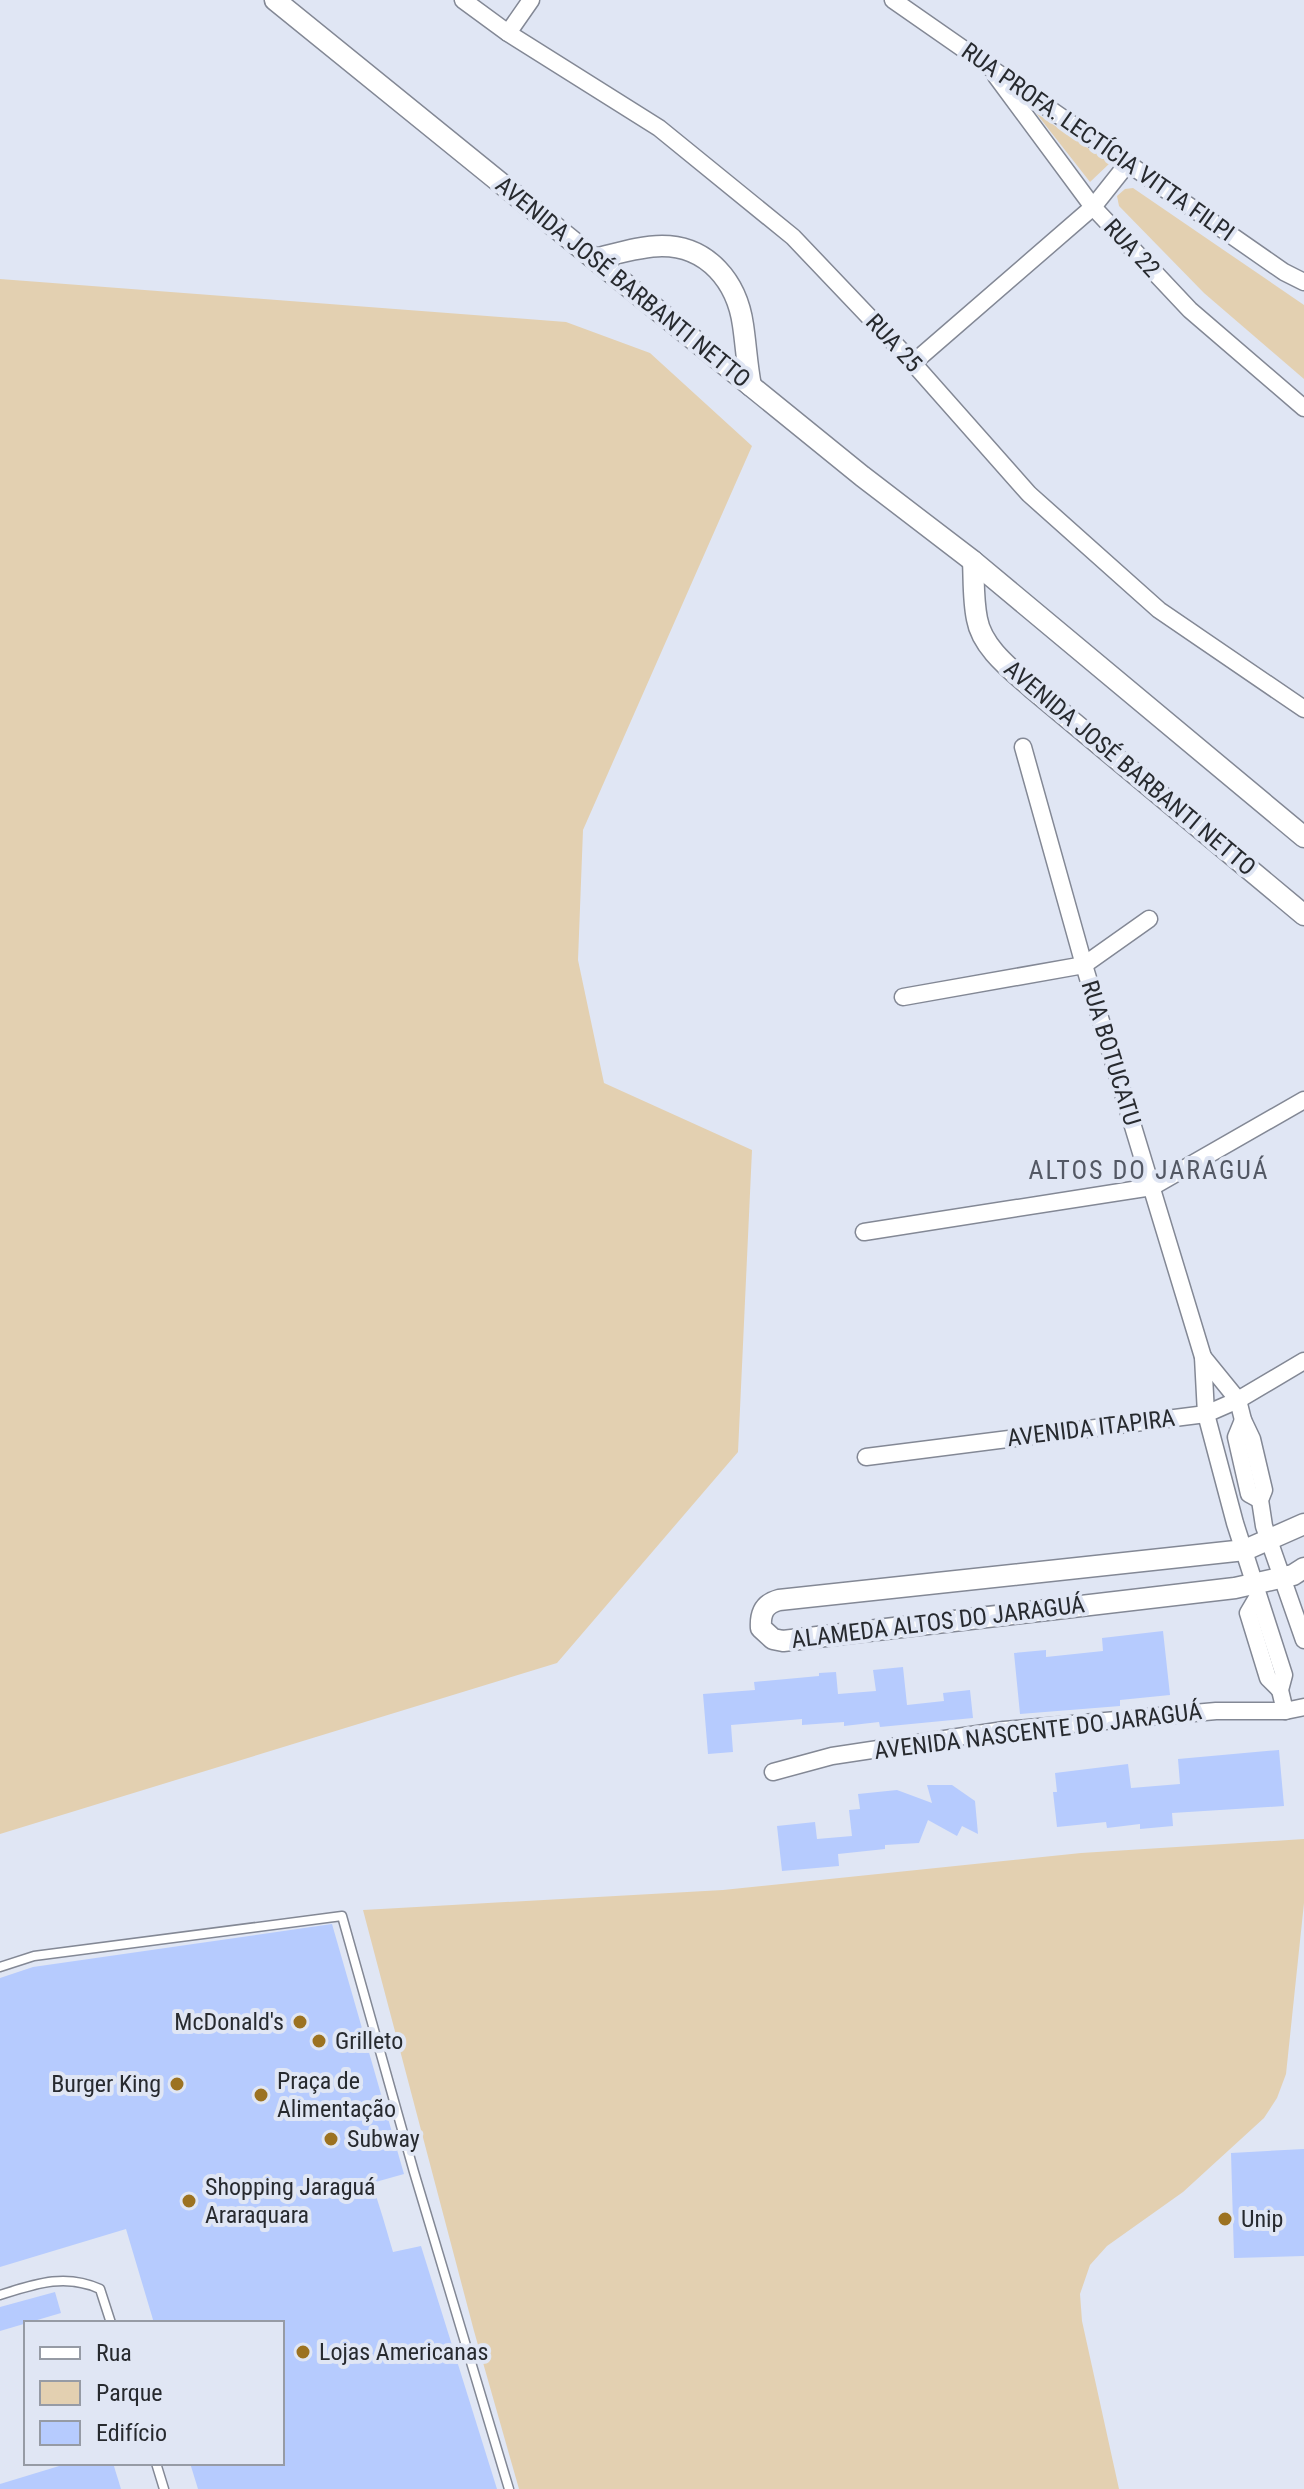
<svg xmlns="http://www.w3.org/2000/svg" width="1304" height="2489" viewBox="0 0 1304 2489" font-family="'Roboto Condensed',sans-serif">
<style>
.green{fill:#e3d0b1}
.building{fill:#b6cbfe}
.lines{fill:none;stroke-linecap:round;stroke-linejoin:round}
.service-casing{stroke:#838895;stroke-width:11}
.minor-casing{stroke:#838895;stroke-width:19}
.tertiary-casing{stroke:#838895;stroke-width:23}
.service{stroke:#fff;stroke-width:8}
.minor{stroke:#fff;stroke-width:16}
.tertiary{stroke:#fff;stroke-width:20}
.poi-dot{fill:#9c7221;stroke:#e0e6f4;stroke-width:3}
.labels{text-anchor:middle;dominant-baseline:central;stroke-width:8;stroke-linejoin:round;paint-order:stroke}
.street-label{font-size:24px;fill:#272a2f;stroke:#e0e6f4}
.poi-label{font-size:24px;fill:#272a2f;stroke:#e0e6f4;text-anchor:start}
.neighbourhood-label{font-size:26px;letter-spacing:2px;fill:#535864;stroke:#e0e6f4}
</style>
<rect width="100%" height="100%" fill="#e0e6f4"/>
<!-- green -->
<g class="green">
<path d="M1036,113L1110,163L1090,182Z"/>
<path d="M1133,188L1304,305V379L1204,293L1119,206L1117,196L1125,189Z"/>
<path d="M0,279L566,322L650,353L752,446L583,830L578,960L604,1083L752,1150L738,1452L557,1663L0,1834Z"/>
<path d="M1304,1839V1903L1286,2074L1277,2098L1264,2118L1183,2192L1107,2246L1090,2265L1080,2294L1082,2321L1119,2489H519L474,2331L363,1910L723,1890L1081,1853Z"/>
</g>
<!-- building -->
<g class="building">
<path d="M1163,1631L1170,1695L1120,1700V1706L1020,1714L1014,1653L1046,1650V1657L1103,1651L1102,1638Z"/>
<path d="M903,1667L907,1705L944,1701L943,1693L970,1690L973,1718L880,1727L879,1722L844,1726V1722L802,1725V1719L731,1725L733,1752L708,1754L703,1694L755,1690L754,1682L819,1676V1673L836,1672L838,1694L876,1691L873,1670Z"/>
<path d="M1279,1750L1284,1806L1172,1813L1173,1826L1140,1829V1824L1107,1828L1106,1822L1057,1827L1053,1792H1057L1055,1773L1128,1764L1131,1788L1180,1784L1178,1759Z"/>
<path d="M927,1785H952L975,1801L978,1834L962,1826L957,1836L928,1820L919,1843L885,1845V1849L838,1854L839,1866L782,1871L777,1826L815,1822L817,1839L852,1836L849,1810L860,1809L858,1794L897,1790L932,1803Z"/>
<path d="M332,1924L404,2174L372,2183L383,2218L393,2252L421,2246L497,2489H198L190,2463H282V2323H154L126,2229L0,2267V1978L33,1967Z"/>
<path d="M1304,2149V2256L1234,2258L1231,2153Z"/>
<path d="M55,2292L61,2313L0,2331V2307Z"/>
<path d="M69,2463H113L121,2489H0V2484Z"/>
</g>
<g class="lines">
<defs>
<g id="service">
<path d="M0,1967L34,1956L342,1916L414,2172L509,2489"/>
<path d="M0,2295C35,2284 65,2273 100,2289L111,2323"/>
<path d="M156,2463L164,2489"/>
</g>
<g id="minor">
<path d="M463,0L508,33L659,128L793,237L913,363L1029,494L1159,610L1304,709"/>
<path d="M893,0L1284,272L1304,282"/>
<path d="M508,33L531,0"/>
<path d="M996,76L1093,207L1190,310L1304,408"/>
<path d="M913,363L1093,207L1128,163"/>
<path d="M1023,747L1084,965L1203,1357L1206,1414L1235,1523L1284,1675L1280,1690L1285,1711"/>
<path d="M903,997L1084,965L1149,919"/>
<path d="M864,1232L1152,1187L1304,1100"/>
<path d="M1203,1357L1238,1400L1243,1420L1252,1439L1264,1490L1260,1500L1264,1526L1304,1640"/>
<path d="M1243,1420L1236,1437L1249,1494L1260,1500"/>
<path d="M866,1457L1206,1414L1238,1400L1304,1361"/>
<path d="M1258,1596L1248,1613L1268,1678L1280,1690"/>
<path d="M773,1772L832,1756L1004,1730L1216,1711H1285L1304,1707"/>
</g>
<g id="tertiary">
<path d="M275,0L862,476L973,561L1304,837"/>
<path d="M594,259C616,254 640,246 662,246C708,246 737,282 743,325C746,345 747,366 751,386"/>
<path d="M973,561C974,579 973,600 977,619C982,648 1012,670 1033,689L1304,915"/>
<path d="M1304,1524L1245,1550L779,1600C764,1604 760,1613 761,1628L773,1639L783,1641L1235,1588L1293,1575L1304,1568"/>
</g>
</defs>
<!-- service casing -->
<use href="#service" class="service-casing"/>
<!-- minor casing -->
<use href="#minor" class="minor-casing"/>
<!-- tertiary casing -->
<use href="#tertiary" class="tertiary-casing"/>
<!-- service -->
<use href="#service" class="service"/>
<!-- minor -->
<use href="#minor" class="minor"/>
<!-- tertiary -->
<use href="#tertiary" class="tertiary"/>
</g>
<!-- markers -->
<g class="poi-dot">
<circle cx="300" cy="2022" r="8"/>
<circle cx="319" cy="2041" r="8"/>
<circle cx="177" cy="2084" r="8"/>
<circle cx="261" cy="2095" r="8"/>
<circle cx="331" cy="2139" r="8"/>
<circle cx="189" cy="2201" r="8"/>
<circle cx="1225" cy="2219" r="8"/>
<circle cx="303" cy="2352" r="8"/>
</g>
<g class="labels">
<!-- street labels -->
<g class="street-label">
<text transform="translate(1098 142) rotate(35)">RUA PROFA. LECTÍCIA VITTA FILPI</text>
<text transform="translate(1132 248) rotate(47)">RUA 22</text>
<text transform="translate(623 282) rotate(39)">AVENIDA JOSÉ BARBANTI NETTO</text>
<text transform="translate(894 343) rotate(47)">RUA 25</text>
<text transform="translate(1130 768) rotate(40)">AVENIDA JOSÉ BARBANTI NETTO</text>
<text transform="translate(1111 1053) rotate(73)">RUA BOTUCATU</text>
<text transform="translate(1091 1428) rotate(-7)">AVENIDA ITAPIRA</text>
<text transform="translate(938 1622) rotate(-7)">ALAMEDA ALTOS DO JARAGUÁ</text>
<text transform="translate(1038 1731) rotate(-7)">AVENIDA NASCENTE DO JARAGUÁ</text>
</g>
<!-- poi labels -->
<g class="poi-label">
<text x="284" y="2022" text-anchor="end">McDonald's</text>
<text x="335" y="2041">Grilleto</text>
<text x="277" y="2081">Praça de<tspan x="277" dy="28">Alimentação</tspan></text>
<text x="161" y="2084" text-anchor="end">Burger King</text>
<text x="347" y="2139">Subway</text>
<text x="205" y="2187">Shopping Jaraguá<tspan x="205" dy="28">Araraquara</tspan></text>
<text x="1241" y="2219">Unip</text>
<text x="319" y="2352">Lojas Americanas</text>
</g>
<!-- neighbourhood labels -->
<g class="neighbourhood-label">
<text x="1149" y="1170">ALTOS DO JARAGUÁ</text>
</g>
</g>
<!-- legend -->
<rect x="24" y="2321" width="260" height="144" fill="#e0e6f4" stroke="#969ba5" stroke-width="2"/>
<rect x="40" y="2347" width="40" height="12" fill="#ffffff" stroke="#969ba5" stroke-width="2"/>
<text x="96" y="2361" font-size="24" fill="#272a2f">Rua</text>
<rect x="40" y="2381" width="40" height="24" fill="#e3d0b1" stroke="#969ba5" stroke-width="2"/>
<text x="96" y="2401" font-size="24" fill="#272a2f">Parque</text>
<rect x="40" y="2421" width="40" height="24" fill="#b6cbfe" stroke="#969ba5" stroke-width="2"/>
<text x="96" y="2441" font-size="24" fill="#272a2f">Edifício</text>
</svg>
